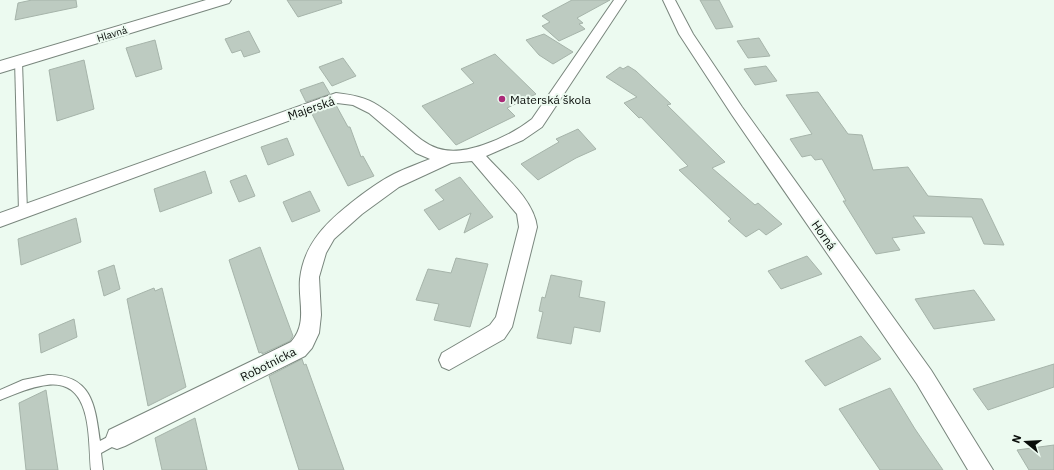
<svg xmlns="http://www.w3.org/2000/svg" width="1054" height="470" viewBox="0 0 1054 470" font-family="'IBM Plex Sans',sans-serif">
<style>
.building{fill:#bdcbc1;stroke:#a6b4aa}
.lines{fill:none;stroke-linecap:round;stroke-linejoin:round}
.service-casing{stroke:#79867d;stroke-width:2}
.minor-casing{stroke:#79867d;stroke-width:2}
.tertiary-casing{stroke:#79867d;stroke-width:2}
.service{fill:#fff;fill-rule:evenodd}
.minor{fill:#fff;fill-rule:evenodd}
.tertiary{fill:#fff;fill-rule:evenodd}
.poi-dot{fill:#ab2a78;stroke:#ecfaf0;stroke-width:1.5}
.labels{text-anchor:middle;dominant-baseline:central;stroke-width:4;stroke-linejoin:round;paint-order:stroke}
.far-street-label{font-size:10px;fill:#090d0a;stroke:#ecfaf0}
.poi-label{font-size:12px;fill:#090d0a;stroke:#ecfaf0;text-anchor:start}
.street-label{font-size:12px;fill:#090d0a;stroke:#ecfaf0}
</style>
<rect width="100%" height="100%" fill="#ecfaf0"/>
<!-- building -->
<g class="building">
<path d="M32,0H76L77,7L15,20L18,3Z"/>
<path d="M287,0H341L342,3L298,17Z"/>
<path d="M572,0H610L577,18L583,23L579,24L585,29L559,41L542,26L550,22L542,16Z"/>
<path d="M700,0H719L733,27L716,29Z"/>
<path d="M249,31L260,52L244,57L241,50L232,53L225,39Z"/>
<path d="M544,34L573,52L553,64L539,55L526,40Z"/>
<path d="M759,38L770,56L748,58L737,41Z"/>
<path d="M155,40L162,69L136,77L126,48Z"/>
<path d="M495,54L536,94L507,108L515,116L456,145L422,106L474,83L461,69Z"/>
<path d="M343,58L356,76L332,86L319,67Z"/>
<path d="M84,60L94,109L57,121L49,70Z"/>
<path d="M628,66L636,71L671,104L667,105L725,162L712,168L755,205L758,203L782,224L766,235L759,229L746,237L728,221L731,219L679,170L688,166L641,117L639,118L624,103L637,97L606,77L620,67L623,69Z"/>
<path d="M766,66L777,81L755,85L744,69Z"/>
<path d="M323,82L330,94L306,102L300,90Z"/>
<path d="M818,92L848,134L862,135L873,170L908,167L928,196L982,199L1004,245L984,244L972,217L913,216L925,233L892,238L900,250L876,254L843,201H846L822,159L815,160L811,155L802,157L790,139L812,134L786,95Z"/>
<path d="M336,105L348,127H350L361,157L363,156L374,176L348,186L312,114Z"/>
<path d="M578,129L596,149L576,158L538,180L521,164L559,142L556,139Z"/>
<path d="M287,138L294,155L268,165L261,147Z"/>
<path d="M205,171L212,193L160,212L154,189Z"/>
<path d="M246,175L255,196L239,202L230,181Z"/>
<path d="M460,177L493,217L464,233L471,213L439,230L424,210L444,200L435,190Z"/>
<path d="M310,191L320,211L292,222L283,202Z"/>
<path d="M76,218L81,242L21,265L18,239Z"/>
<path d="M260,247L293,336L290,341L262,354V352L259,353L229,260Z"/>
<path d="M807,256L822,274L781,289L768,271Z"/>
<path d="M456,258L488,264L470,327L434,320L439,304L416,300L428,269L451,273Z"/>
<path d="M114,265L120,289L104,296L98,271Z"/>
<path d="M551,275L582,281L579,297L605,302L600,332L574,327L571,344L537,338L543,312L539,311L542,297L545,298Z"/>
<path d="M154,288L155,291L162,288L186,387L148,406L127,299Z"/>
<path d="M974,290L995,320L934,329L915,299Z"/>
<path d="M74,319L77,337L41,353L39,334Z"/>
<path d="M861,336L881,359L825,386L805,361Z"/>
<path d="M302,359L304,365L306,364L344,470H299L269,376Z"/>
<path d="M1054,364V387L988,410L973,389Z"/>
<path d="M890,388L915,429L943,470H880L839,409Z"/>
<path d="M46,390L58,470H26L19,403Z"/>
<path d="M195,418L207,470H162L155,438Z"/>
<path d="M1054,445V470H1029L1017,450Z"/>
</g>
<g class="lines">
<defs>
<g id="service">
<path d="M15,60H21L22,62L27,212L26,214H20L19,212Z"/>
<path d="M48,375C92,375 95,405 100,441L117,432L121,434L123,438L121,442L101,453L103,470H91C88,439 93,379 47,385C30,387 15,394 0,400V390L23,380Z"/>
</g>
<g id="minor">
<path d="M614,0H626L542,127L523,140L486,156C504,176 534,200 537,227L512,327L504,339L449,370L442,367L439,360L442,353L490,325L496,317L519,227L517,214L472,161L451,163L399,187L362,214L334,239L326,253L319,277L321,315L319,333L312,348L305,356L125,446L117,449L109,446L106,438L109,430L291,342C308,323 298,302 300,279C304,242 329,220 356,199C368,190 380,181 394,174C406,168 418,164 430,159L416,153L369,113L353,105L337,103L0,227V213L336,93C352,95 366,97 379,106C420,132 427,164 483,145C500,139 517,131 532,119Z"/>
<path d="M663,0H675L693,34L742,107L931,370L993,470H968L917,384L732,115L679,34Z"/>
</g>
<path id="tertiary" d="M206,0H231L229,3L0,73V61Z"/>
</defs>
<!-- service casing -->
<use href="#service" class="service-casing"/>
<!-- minor casing -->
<use href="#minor" class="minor-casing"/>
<!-- tertiary casing -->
<use href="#tertiary" class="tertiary-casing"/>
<!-- service -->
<use href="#service" class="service"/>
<!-- minor -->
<use href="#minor" class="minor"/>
<!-- tertiary -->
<use href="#tertiary" class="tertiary"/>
</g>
<!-- markers -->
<circle class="poi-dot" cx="502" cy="99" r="4"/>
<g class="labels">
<!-- far-street labels -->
<g class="far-street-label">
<text transform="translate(112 34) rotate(-17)">Hlavná</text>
</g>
<!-- poi labels -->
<g class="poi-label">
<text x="510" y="99">Materská škola</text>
</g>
<!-- street labels -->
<g class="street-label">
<text transform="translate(311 108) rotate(-19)">Majerská</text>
<text transform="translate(824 235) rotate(55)">Horná</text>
<text transform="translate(268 364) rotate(-27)">Robotnícka</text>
</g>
</g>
<!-- north arrow -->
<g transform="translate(1026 442) rotate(288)" stroke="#ecfaf0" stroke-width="3" paint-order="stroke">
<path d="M0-3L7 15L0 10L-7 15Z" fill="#090d0a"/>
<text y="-6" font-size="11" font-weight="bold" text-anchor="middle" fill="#090d0a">N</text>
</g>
</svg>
